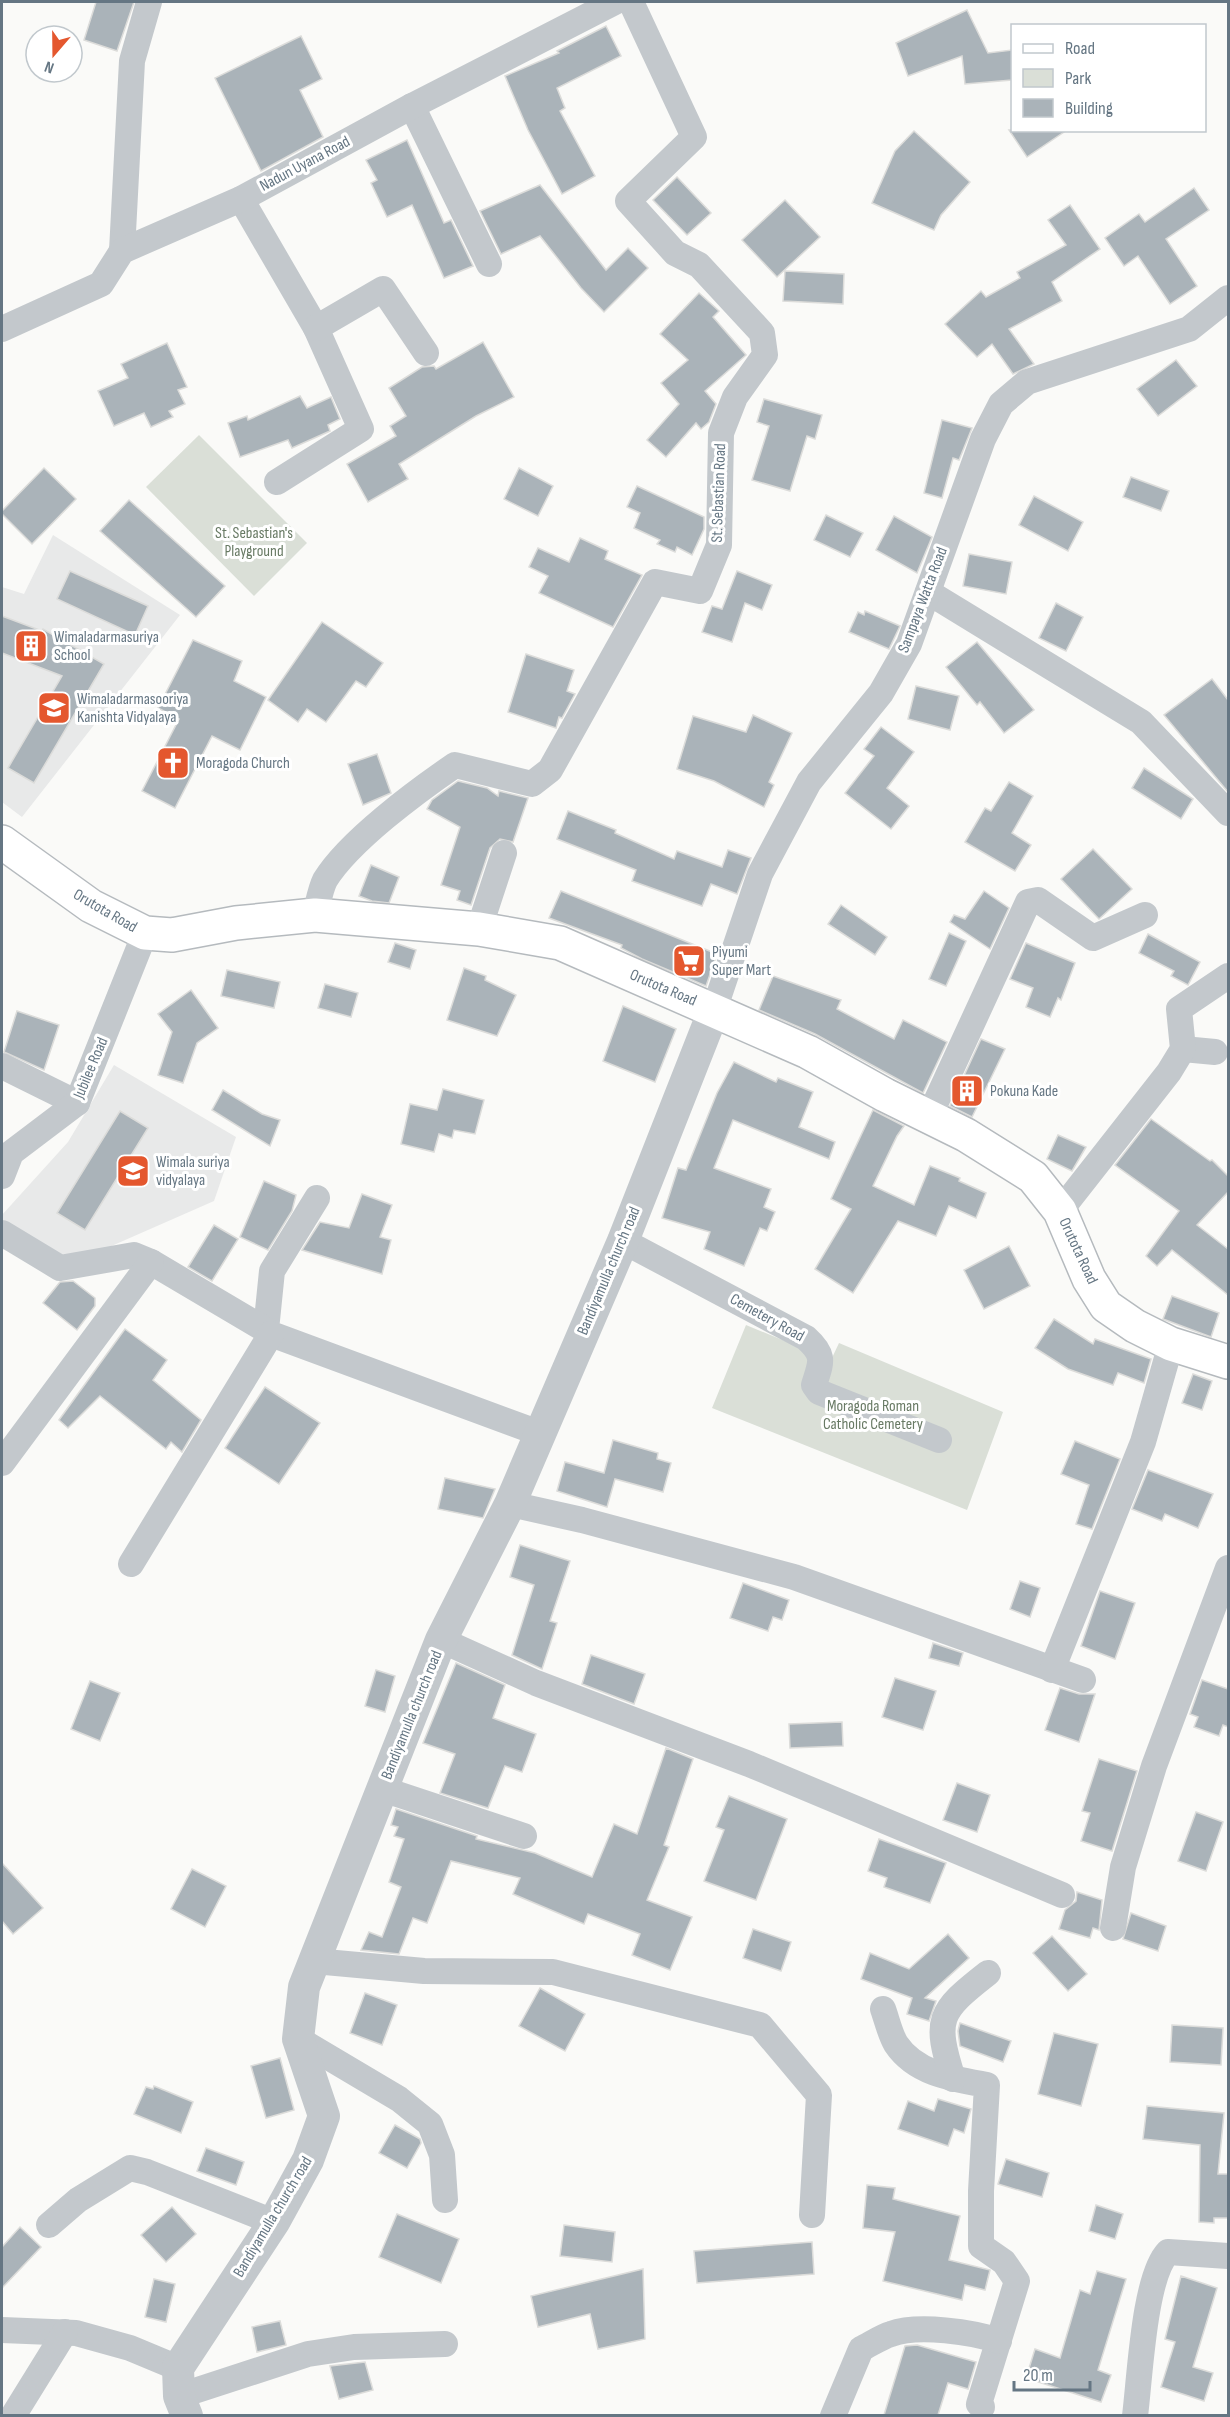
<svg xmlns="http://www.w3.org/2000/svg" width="1230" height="2417" viewBox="0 0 1230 2417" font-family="'Sofia Sans Condensed',sans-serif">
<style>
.built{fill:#e8e9e9}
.green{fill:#dadfd7}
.building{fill:#aab3b9;stroke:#dcdcda;stroke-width:1.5}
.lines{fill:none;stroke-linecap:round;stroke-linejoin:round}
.primary-casing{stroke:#b5babe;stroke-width:36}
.minor{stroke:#c3c8cc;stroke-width:26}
.tertiary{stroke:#c3c8cc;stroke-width:32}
.primary{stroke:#fff;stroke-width:33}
.labels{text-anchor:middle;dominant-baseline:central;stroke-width:6;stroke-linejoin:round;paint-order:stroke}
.street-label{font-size:16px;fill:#657683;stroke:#fff}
.park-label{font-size:16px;fill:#687a64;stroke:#fff}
.poi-label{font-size:16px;fill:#657683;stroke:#fff;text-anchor:start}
</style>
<rect width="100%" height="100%" fill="#fafaf8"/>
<!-- built -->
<g class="built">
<path d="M53,535L180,615L22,817L2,802V587L24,594Z"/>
<path d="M114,1065L236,1137L214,1201L66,1266L2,1230V1215L68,1142Z"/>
</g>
<!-- green -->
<g class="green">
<path d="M199,435L307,543L254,596L146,487Z"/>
<path d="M746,1325L831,1360L839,1343L1003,1412L967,1510L712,1408Z"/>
</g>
<!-- building -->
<g class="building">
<path d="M96,2H134L117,51L84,40Z"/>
<path d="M967,10L988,53L1012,50V80L965,84L962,56L908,76L896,43Z"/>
<path d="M606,26L621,56L557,88L565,108L560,111L595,176L562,194L528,130L505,76L559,53L557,51Z"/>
<path d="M301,36L322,79L300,90L323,137L261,171L215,78Z"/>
<path d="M1009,130H1067L1027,157Z"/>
<path d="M914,131L970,182L941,215L934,230L872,203L895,151Z"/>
<path d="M407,140L444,223L451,220L473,266L444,278L412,205L387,217L371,183L377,180L366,160Z"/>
<path d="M677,177L711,213L687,235L653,200Z"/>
<path d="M540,185L606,270L628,248L648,268L604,312L581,288L540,236L501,254L480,211Z"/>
<path d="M1194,188L1209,210L1166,239L1197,286L1170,304L1138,256L1124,266L1105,238L1139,214L1145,222Z"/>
<path d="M785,200L820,237L777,277L742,240Z"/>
<path d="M1070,205L1100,249L1052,282L1062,301L1009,329L1034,364L1013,374L992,344L977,357L945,324L981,291L986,297L1020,278L1017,272L1066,245L1048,220Z"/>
<path d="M785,271L844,274L843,304L783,301Z"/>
<path d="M699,293L719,311L713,317L746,355L705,391L716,404L709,422L701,429L696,423L666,457L647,440L679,404L661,383L688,360L660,334Z"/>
<path d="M483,342L514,397L476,416L399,464L408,479L368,502L347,464L396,436L390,426L406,416L389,388L422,367L434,366L436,369Z"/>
<path d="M167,343L187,387L178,390L185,404L169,411L173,417L151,427L144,413L114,426L98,391L128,378L121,364Z"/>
<path d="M1176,360L1197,386L1158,416L1137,389Z"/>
<path d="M300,396L307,408L331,397L340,419L328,425L330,431L292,448L288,440L240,457L228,423L247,416L248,420Z"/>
<path d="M764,399L822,415L815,439L807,436L790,491L752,480L769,426L757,422Z"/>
<path d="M942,420L972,428L959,460L953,458L942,498L924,493Z"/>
<path d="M44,468L76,499L32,544L2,514V511Z"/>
<path d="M519,468L553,486L538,516L504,499Z"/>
<path d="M1131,477L1169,491L1161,511L1123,497Z"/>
<path d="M637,486L704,517V529L692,555L677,547L675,552L657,544L660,540L634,528L640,513L627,507Z"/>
<path d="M1034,496L1083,522L1068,551L1019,525Z"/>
<path d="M129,500L225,586L196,617L100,531Z"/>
<path d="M826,515L863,533L850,557L814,540Z"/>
<path d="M894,516L932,537L917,573L876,550Z"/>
<path d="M580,538L608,551L605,559L642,575L613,627L539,593L548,576L529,567L538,548L569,562Z"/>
<path d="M969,554L1012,562L1006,594L963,586Z"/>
<path d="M70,571L148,606L135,635L57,599Z"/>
<path d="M737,571L772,585L762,610L745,603L732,642L702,632L712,606L722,609Z"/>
<path d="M1056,603L1083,617L1066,651L1039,638Z"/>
<path d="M865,611L900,626L889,649L849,632L858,612L864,615Z"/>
<path d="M2,616L42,631L43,629L104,664L34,783L8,768L62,676L2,653Z"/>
<path d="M322,622L383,663L366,687L356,681L326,722L307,709L298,722L268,700Z"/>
<path d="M193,640L242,661L234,681L266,697L240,750L212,736L175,808L142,791L179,719L158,708Z"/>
<path d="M977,642L1034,710L1004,733L980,702L977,705L946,667Z"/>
<path d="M526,654L574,670L567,691L575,694L562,718L559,717L556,728L508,712Z"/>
<path d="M1212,679L1228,700V792L1164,715Z"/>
<path d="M916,686L959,696L950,730L908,719Z"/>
<path d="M753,715L792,733L769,782L774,785L764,807L714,781L677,769L693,716L746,732Z"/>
<path d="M881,727L914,752L887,788L909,806L891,829L845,793L874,756L864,749Z"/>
<path d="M377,754L391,793L363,805L348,764Z"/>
<path d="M1144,768L1193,799L1181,819L1132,788Z"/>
<path d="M458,781L487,788L498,796L499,791L528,798L513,842L500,839L490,848L471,905L457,900L460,891L441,885L460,827L427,809L432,800Z"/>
<path d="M1009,782L1033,796L1012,833L1031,845L1015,871L965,842L985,808L991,811Z"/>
<path d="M568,811L616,830L615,833L674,859L677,851L722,867L728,850L751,858L737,894L711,884L702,906L632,881L636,870L557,839Z"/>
<path d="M1093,849L1132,889L1099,919L1061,879Z"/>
<path d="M371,865L399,877L389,903L372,901L359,896Z"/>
<path d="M561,891L717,954L706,986L642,959L621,948L622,945L549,918Z"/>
<path d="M984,891L1009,908L990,949L950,922L954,915L965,919Z"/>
<path d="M841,905L887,937L875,955L828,924Z"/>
<path d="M949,933L966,941L946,986L929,979Z"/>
<path d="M1148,934L1200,962L1188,985L1171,976L1174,971L1139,953Z"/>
<path d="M395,943L416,950L410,969L388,962Z"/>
<path d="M1026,943L1075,963L1061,1000L1058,998L1050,1017L1026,1007L1033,988L1010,979Z"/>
<path d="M464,968L486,976L485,980L516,995L497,1036L447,1020Z"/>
<path d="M227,970L280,982L274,1008L221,996Z"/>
<path d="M773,976L841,1000L837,1009L894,1039L903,1020L947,1042L923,1093L815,1034L759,1010Z"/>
<path d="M325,984L358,993L351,1017L318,1008Z"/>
<path d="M191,990L218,1028L197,1043L183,1083L158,1075L172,1032L158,1014Z"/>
<path d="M623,1006L676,1029L655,1082L603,1061Z"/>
<path d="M17,1011L59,1025L44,1070L4,1052Z"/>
<path d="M981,1039L1005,1049L972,1117L950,1106Z"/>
<path d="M734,1062L776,1082L778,1078L813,1092L799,1127L835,1142L829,1159L733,1120L714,1168L771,1189L764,1207L775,1212L767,1231L760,1228L744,1266L704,1249L710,1232L662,1218L678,1168L686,1170L717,1093Z"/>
<path d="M443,1089L484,1100L475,1134L454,1130L452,1138L439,1134L434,1152L401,1144L410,1104L437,1110Z"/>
<path d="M223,1090L262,1114L280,1120L270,1146L212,1110Z"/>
<path d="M873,1110L904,1126L897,1136L873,1186L914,1205L930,1166L960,1178L959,1181L986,1193L976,1218L949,1206L936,1236L898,1221L853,1293L815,1269L851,1209L831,1199Z"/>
<path d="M120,1111L148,1128L85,1230L57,1213Z"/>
<path d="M1151,1119L1210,1161L1212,1160L1228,1176V1192L1197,1225L1228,1249V1295L1172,1250L1157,1266L1146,1256L1179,1211L1115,1165Z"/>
<path d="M1058,1135L1086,1147L1072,1171L1047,1159Z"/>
<path d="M264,1181L296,1195L292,1211L268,1250L240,1237Z"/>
<path d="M362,1194L392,1205L380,1237L391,1240L382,1274L302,1250L320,1222L349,1228Z"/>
<path d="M214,1225L238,1239L212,1281L188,1267Z"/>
<path d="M1009,1246L1030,1286L984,1309L964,1270Z"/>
<path d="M73,1281L95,1298V1306L77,1330L43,1303L60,1282Z"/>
<path d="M1172,1296L1219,1313L1211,1337L1163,1319Z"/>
<path d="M1054,1319L1093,1344L1095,1339L1151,1359L1144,1383L1118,1373L1113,1385L1068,1369L1035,1348Z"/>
<path d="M125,1329L167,1360L153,1380L201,1420L182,1452L171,1442L166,1449L100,1396L68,1428L59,1420Z"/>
<path d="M1193,1374L1212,1381L1202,1410L1182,1403Z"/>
<path d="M265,1387L320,1423L279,1484L225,1448Z"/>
<path d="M613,1440L658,1453L657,1459L671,1463L663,1492L615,1479L607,1507L557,1491L565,1462L604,1473Z"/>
<path d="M1075,1441L1120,1459L1092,1529L1076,1524L1089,1485L1061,1474Z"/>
<path d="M1148,1470L1213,1494L1198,1528L1165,1514L1162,1521L1132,1509Z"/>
<path d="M445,1478L495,1489L483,1518L438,1509Z"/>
<path d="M520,1545L570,1561L550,1621L557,1623L542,1669L512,1655L534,1585L510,1577Z"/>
<path d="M1020,1581L1040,1588L1030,1617L1010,1609Z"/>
<path d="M743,1583L789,1600L782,1620L773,1617L768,1631L730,1618Z"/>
<path d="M1100,1591L1135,1603L1115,1659L1081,1646Z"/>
<path d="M933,1643L963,1653L959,1666L929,1658Z"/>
<path d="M591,1655L645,1674L634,1704L582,1684Z"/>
<path d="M456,1663L505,1685L493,1718L536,1734L522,1772L505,1766L488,1808L440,1793L455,1754L423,1743Z"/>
<path d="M376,1670L395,1676L385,1712L365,1706Z"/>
<path d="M895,1678L936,1691L923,1730L882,1717Z"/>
<path d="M1202,1680L1228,1689V1727L1223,1725L1219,1736L1194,1727L1198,1717L1190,1714Z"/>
<path d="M90,1681L120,1693L100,1741L71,1729Z"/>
<path d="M1060,1688L1079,1694H1095L1079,1742L1045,1730Z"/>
<path d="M842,1722L843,1746L790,1748L789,1724Z"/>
<path d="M666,1748L693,1759L664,1845L669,1847L647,1900L692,1917L670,1970L632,1955L640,1934L588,1914L584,1924L513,1894L520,1878L451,1861L427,1923L413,1918L399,1954L361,1950L369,1932L382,1937L401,1887L389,1882L404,1839L394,1836L398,1827L391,1825L396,1809L477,1836L476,1839L535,1853L592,1877L614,1824L637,1834Z"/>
<path d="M1099,1759L1137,1771L1112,1851L1081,1841L1090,1813L1082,1811Z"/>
<path d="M957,1783L990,1795L977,1832L943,1820Z"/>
<path d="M729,1796L787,1819L756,1900L704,1881L724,1830L716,1827Z"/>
<path d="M1196,1812L1223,1822L1206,1871L1178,1861Z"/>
<path d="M879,1839L946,1863L930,1903L884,1887L887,1878L868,1871Z"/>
<path d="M2,1863L43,1908L13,1934L2,1921Z"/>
<path d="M192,1869L226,1886L205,1927L171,1909Z"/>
<path d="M1077,1892L1102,1900L1099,1930L1093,1928L1090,1938L1059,1929L1065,1910L1076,1901Z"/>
<path d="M1131,1913L1166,1926L1158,1951L1123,1939Z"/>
<path d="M753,1929L791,1942L781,1971L743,1958Z"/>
<path d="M948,1934L969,1958L925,1998L936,2001L929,2021L907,2014L912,1998L861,1979L870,1953L909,1969Z"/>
<path d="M1052,1936L1087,1974L1068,1991L1033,1953Z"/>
<path d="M540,1988L585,2014L565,2051L519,2026Z"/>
<path d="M365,1993L397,2005L382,2045L350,2033Z"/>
<path d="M960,2023L1011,2041L1003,2062L960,2046L958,2031Z"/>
<path d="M1172,2025L1223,2028L1221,2065L1170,2062Z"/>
<path d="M1054,2033L1098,2044L1081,2106L1038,2094Z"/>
<path d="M280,2058L294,2110L266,2118L251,2066Z"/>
<path d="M154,2086L193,2102L181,2133L134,2114L146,2087L153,2089Z"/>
<path d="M938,2099L971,2109L964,2133L954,2129L948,2146L898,2129L908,2101L934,2111Z"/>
<path d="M1147,2106L1224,2113L1218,2174H1228V2218H1214V2223L1199,2222L1200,2145L1143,2139Z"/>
<path d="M395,2125L420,2139L421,2143L407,2168L379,2153Z"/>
<path d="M206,2148L244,2162L236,2185L197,2171Z"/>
<path d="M1006,2159L1049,2173L1042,2197L998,2184Z"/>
<path d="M867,2185L895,2188L893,2199L960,2216L949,2260L990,2270L985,2290L965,2285L962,2300L883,2281L895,2232L863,2228Z"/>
<path d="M1096,2205L1123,2214L1115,2239L1089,2231Z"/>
<path d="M172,2207L196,2234L166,2262L141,2235Z"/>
<path d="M397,2214L459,2239L441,2283L379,2257Z"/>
<path d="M564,2225L615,2232L612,2262L560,2256Z"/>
<path d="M20,2227L41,2247L2,2288V2247Z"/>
<path d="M812,2242L814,2274L697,2283L694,2251Z"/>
<path d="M643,2269L645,2339L598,2349L590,2314L538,2327L531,2296Z"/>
<path d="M1097,2271L1126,2279L1098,2370L1111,2375L1101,2402L1026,2378L1035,2349L1060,2358L1080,2290L1090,2294Z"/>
<path d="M1181,2276L1217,2288L1193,2367L1213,2373L1204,2401L1161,2387L1175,2342L1165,2339Z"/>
<path d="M154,2279L175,2284L166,2322L145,2317Z"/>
<path d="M280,2321L286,2345L257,2352L252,2327Z"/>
<path d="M917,2345L976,2362L968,2389L948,2383L938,2415H884L905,2346Z"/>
<path d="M365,2362L373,2390L339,2399L330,2366Z"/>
</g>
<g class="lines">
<defs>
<path id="primary" d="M2,842L91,906L145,933L172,935L236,923L315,915L479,929L560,943L808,1052L885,1095L966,1135L1033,1177L1060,1211L1089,1279L1106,1306L1135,1326L1171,1344L1228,1362"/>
</defs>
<!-- primary casing -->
<use href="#primary" class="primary-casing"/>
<!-- minor -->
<g class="minor">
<path d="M412,106L489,264"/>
<path d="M241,199L316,328L361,429L277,482"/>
<path d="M122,251L132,61L149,2"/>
<path d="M316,328L383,289L426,353"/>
<path d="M2,329L101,284L122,251L241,199L412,106L615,2"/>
<path d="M928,592L1141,722L1228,813"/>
<path d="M315,915C318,904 320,890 325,880C349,841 417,791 455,765L532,784L550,770L655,582L700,591L719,545L721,433L735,397L765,355L762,333L699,265L675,253L628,201L694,137L631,2"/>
<path d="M479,929L504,853"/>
<path d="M714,1010L760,874L809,782L881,693L909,644L983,439L1001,404L1027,382L1189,329L1228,298"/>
<path d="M1183,1049L1215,1052"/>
<path d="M2,1066L77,1103"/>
<path d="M929,1117L1028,902L1038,900L1093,938L1145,915"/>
<path d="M2,1176L11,1153L77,1103L145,933"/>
<path d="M317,1198L272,1271L266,1330L271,1334L539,1433"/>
<path d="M1060,1211L1169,1072L1183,1049L1179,1009L1228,976"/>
<path d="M2,1233L60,1268L134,1255L151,1262L266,1330"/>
<path d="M623,1241L806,1338C826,1356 821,1362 814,1385L819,1392L939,1440"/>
<path d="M2,1463L151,1262"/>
<path d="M510,1504L582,1520L794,1577L1083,1680"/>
<path d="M131,1564L271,1334"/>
<path d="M441,1640L536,1683L749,1764L1062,1895"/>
<path d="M1052,1670L1143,1442L1171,1344"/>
<path d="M382,1789L524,1836"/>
<path d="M1113,1928L1123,1867L1154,1766L1228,1568"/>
<path d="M314,1961L424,1971L553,1972L760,2025L819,2095L812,2215"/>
<path d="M883,2009C887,2020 890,2034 896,2044C916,2074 954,2079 987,2085L981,2191V2246L1004,2262L1017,2281L979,2404L982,2407"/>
<path d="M298,2039L399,2099L430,2124L442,2155L445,2200"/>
<path d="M953,2079C934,2019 938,2012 988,1973"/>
<path d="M49,2225L78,2200L130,2168L147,2172L274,2222"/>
<path d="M2,2330L76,2333L130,2348L178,2368"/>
<path d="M179,2396L308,2354L354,2347L445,2344"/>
<path d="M13,2416L65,2332"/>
<path d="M833,2416L861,2349C871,2344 881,2337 891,2334C918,2324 973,2332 999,2341"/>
<path d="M1135,2416C1140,2377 1144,2277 1168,2252L1228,2256"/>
</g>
<!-- tertiary -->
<path class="tertiary" d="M187,2416L179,2396L178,2368L274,2222L308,2160L324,2116L298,2039L304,1987L441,1640L510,1504L623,1241L714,1010"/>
<!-- primary -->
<use href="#primary" class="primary"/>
</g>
<!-- icons -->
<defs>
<symbol id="building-square" viewBox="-11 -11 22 22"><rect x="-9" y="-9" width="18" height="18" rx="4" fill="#e4572e" stroke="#fff"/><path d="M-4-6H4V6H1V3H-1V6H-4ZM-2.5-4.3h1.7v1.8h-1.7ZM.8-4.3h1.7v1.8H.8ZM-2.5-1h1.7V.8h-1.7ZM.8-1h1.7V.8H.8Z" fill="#fff"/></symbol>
<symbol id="school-square" viewBox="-11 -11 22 22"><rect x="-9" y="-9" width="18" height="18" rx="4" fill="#e4572e" stroke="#fff"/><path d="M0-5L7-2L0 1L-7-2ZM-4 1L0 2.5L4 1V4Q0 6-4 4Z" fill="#fff"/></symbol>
<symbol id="church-square" viewBox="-11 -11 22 22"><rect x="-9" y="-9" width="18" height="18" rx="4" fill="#e4572e" stroke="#fff"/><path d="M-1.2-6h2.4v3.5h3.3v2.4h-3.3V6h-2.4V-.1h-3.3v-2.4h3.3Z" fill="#fff"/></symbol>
<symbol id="supermarket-square" viewBox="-11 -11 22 22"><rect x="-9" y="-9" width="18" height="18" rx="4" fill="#e4572e" stroke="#fff"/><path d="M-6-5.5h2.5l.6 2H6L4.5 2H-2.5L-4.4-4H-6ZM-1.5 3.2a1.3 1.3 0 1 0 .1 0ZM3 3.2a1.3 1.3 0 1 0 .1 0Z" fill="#fff"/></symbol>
</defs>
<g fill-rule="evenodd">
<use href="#building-square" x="12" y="627" width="38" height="38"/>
<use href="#school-square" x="35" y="689" width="38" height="38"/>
<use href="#church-square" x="154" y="744" width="38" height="38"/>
<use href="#supermarket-square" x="670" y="942" width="38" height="38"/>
<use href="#building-square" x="948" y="1072" width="38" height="38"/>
<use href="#school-square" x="114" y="1152" width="38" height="38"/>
</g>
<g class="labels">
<!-- street labels -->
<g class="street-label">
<text transform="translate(305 164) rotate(-28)">Nadun Uyana Road</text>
<text transform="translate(719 493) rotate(-88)">St. Sebastian Road</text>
<text transform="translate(923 600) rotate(-69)">Sampaya Watta Road</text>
<text transform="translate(105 911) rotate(30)">Orutota Road</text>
<text transform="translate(663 988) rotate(23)">Orutota Road</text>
<text transform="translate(91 1068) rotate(-67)">Jubilee Road</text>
<text transform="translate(1078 1251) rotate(65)">Orutota Road</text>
<text transform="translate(609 1271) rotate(-67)">Bandiyamulla church road</text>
<text transform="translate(767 1318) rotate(29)">Cemetery Road</text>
<text transform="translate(412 1715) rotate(-68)">Bandiyamulla church road</text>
<text transform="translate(273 2217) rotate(-59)">Bandiyamulla church road</text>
</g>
<!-- park labels -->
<g class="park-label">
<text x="254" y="533">St. Sebastian's<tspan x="254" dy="18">Playground</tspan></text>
<text x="873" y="1406">Moragoda Roman<tspan x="873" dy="18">Catholic Cemetery</tspan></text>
</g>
<!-- poi labels -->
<g class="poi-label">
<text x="54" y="637">Wimaladarmasuriya<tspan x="54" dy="18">School</tspan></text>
<text x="77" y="699">Wimaladarmasooriya<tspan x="77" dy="18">Kanishta Vidyalaya</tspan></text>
<text x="196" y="763">Moragoda Church</text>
<text x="712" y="952">Piyumi<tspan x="712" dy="18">Super Mart</tspan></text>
<text x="990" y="1091">Pokuna Kade</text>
<text x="156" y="1162">Wimala suriya<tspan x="156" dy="18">vidyalaya</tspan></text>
</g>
</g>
<!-- border -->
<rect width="1230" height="2417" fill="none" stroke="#657683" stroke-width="6"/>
<!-- legend -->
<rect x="1011" y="24" width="195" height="108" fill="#ffffff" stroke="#c1c8cd" stroke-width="1.5"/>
<rect x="1023" y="44" width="30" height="9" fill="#ffffff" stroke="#c1c8cd" stroke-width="1.5"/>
<text x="1065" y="54" font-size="18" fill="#657683">Road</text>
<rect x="1023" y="69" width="30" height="18" fill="#dadfd7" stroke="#c1c8cd" stroke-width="1.5"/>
<text x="1065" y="84" font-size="18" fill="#657683">Park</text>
<rect x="1023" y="99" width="30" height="18" fill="#aab3b9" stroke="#c1c8cd" stroke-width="1.5"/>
<text x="1065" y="114" font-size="18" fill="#657683">Building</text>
<!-- north arrow -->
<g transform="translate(54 54) rotate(200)"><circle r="28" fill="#ffffff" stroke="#c1c8cd" stroke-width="1.5"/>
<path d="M0-4.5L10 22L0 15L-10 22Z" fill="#e4572e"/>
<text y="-9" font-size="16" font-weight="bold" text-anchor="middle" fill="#657683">N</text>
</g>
<!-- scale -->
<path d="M1014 2381v9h76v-9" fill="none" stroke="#657683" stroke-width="3"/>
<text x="1023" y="2381" font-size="18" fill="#657683" stroke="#ffffff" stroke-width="4.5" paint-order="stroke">20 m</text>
</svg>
